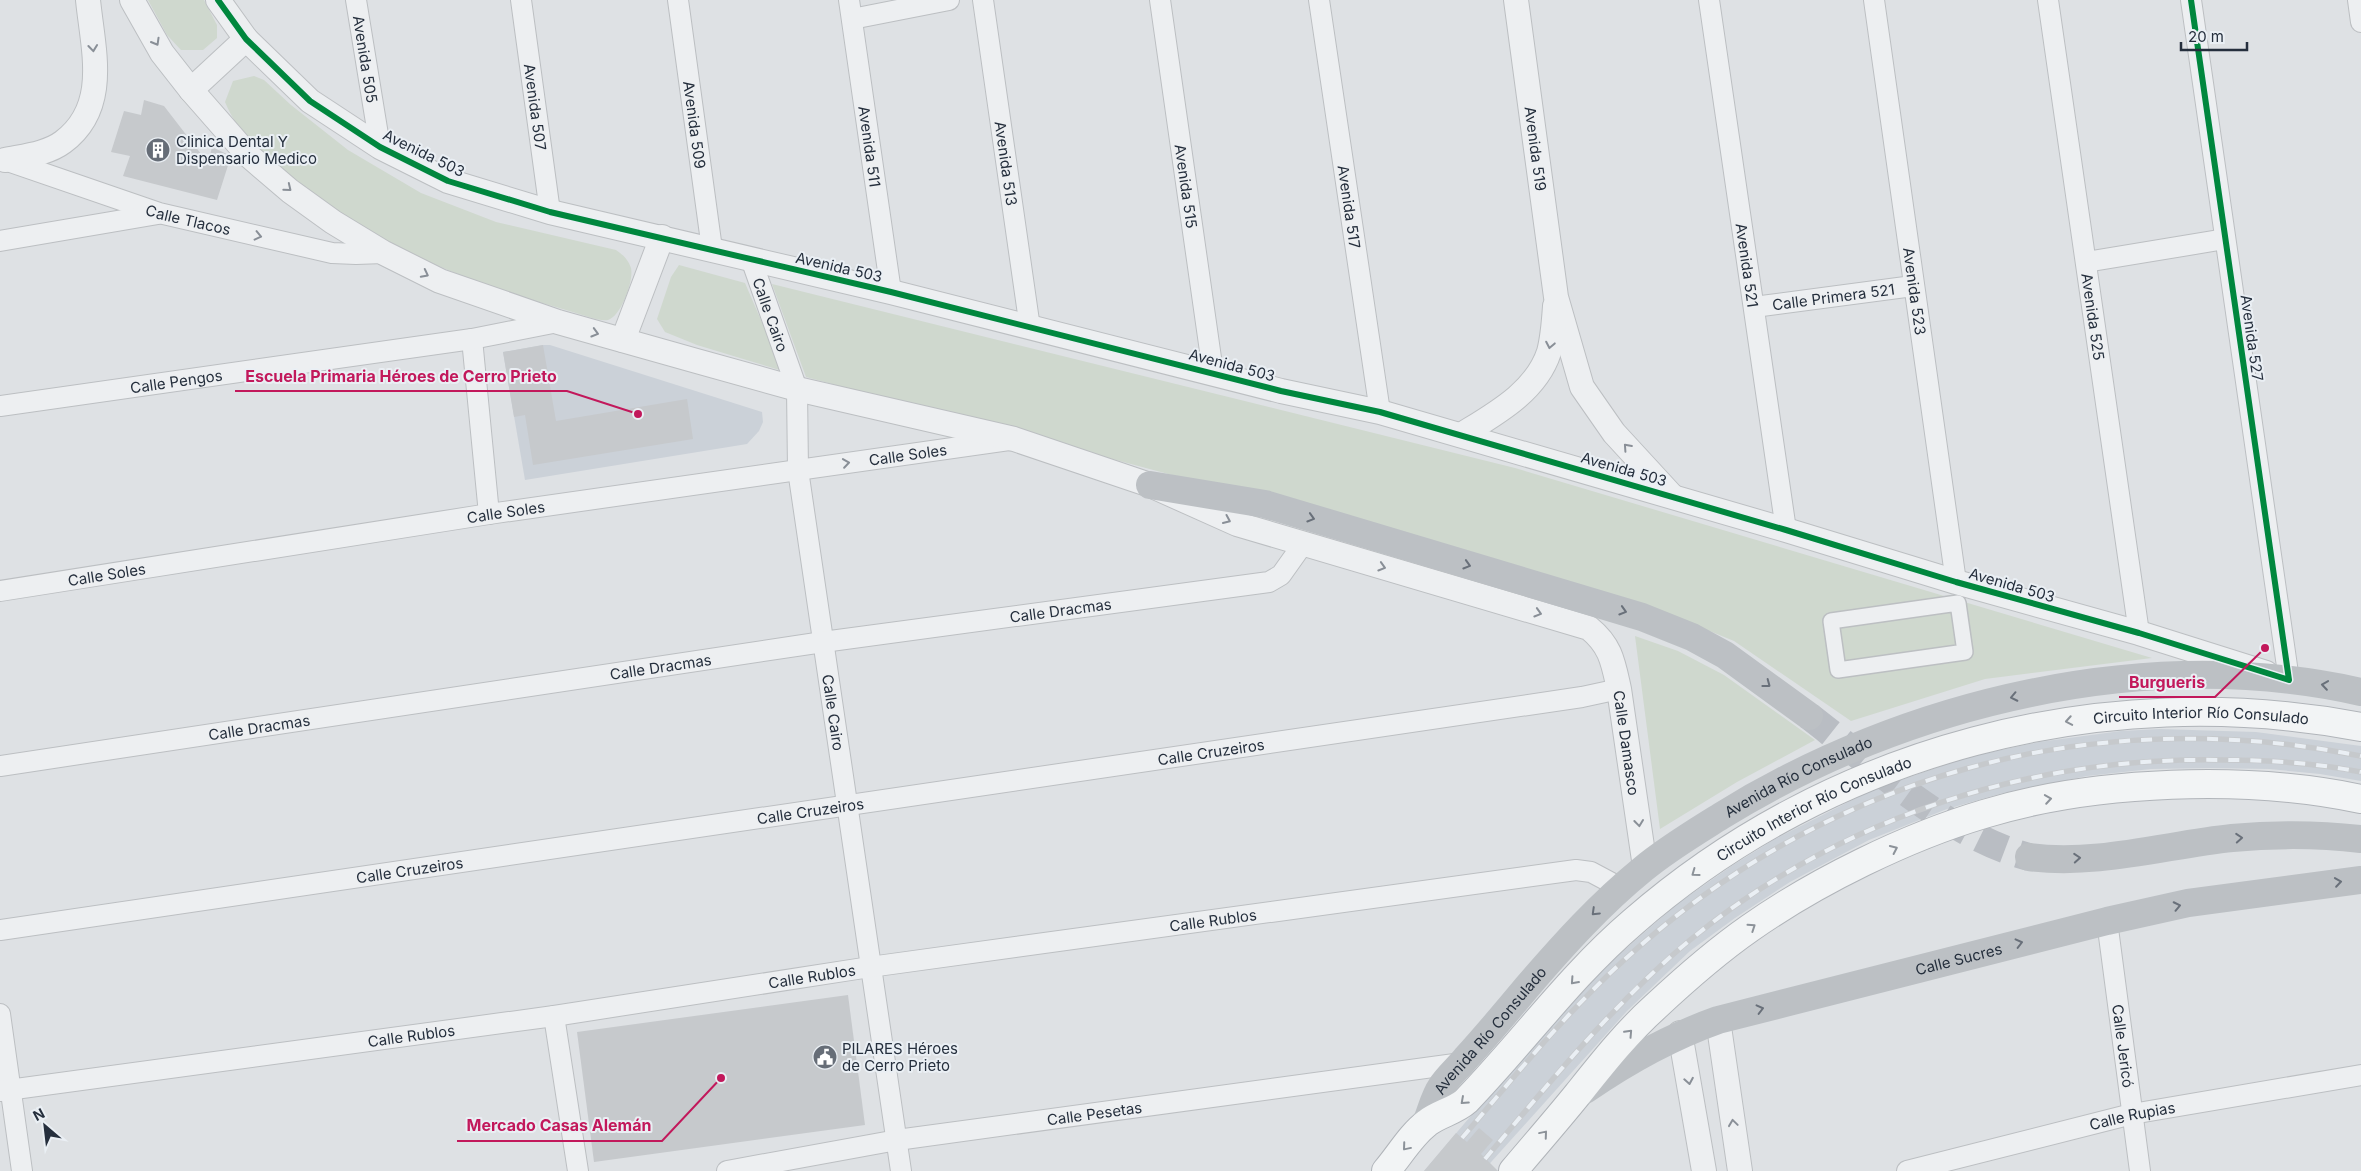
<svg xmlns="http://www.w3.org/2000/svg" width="2361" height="1171" viewBox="0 0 2361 1171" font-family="Inter,sans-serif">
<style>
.built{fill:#cbd1d8}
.green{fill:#cfd8ce}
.building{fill:#c6c9cc}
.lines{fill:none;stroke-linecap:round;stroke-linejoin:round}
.secondary-tunnel{stroke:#b9bdc3;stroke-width:28;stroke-dasharray:28 14;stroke-linecap:butt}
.pedestrian-casing{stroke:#bcbfc2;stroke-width:18}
.minor-casing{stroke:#bcbfc2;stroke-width:22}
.tertiary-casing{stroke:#bcbfc2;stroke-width:26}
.motorway-casing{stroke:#b0b4b9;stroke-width:30}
.pedestrian{stroke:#edeff1;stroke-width:15}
.minor{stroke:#edeff1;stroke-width:20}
.tertiary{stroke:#edeff1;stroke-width:24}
.secondary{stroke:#bcc0c4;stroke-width:28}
.motorway{stroke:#f2f4f5;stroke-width:28}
.rail-casing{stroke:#c6c9cc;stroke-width:5.5}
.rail{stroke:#eaeff4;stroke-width:4;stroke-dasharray:11;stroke-linecap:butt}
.cycleway-casing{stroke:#eaeff4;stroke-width:9}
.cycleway{stroke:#00873e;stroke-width:6}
.oneway{stroke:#898f97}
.oneway2{stroke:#69707a}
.oneway3{stroke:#8c9299}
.labels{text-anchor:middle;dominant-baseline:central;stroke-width:4;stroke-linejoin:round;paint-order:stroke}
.street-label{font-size:15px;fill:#252f3d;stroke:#eaeff4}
.poi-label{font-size:15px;fill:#252f3d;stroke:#eaeff4;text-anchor:start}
.leader{fill:none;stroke:#c2185b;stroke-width:2}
.callout-dot{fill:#c2185b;stroke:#eaeff4;stroke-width:2}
.callout-label{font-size:16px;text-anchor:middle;font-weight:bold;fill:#c2185b;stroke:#eaeff4;stroke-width:4;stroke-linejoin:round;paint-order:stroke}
</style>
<rect width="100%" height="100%" fill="#dee1e4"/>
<!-- built -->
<g class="built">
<path d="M543,345H550L762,412L763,422L759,431L747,444L525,480L503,352Z"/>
<path d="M2159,729L2256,732L2361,746V781L2320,774L2269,769L2210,768L2151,769L2087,776L2003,793L1947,809L1869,840L1790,882L1735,918L1690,951L1627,1011L1483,1171H1424L1565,1005L1599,972L1677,904L1733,865L1775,839L1870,791L1964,758L2039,742L2121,731Z"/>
</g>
<!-- green -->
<g class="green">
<path d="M148,0H204L217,25V38L203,50H181L167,35Z"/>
<path d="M254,76L264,80L291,105L348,150L421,193L496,222L616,250C623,255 628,259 631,268C634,281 621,316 608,320C603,321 596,319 592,318C552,305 511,295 473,280C404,254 339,217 283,170C259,150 237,132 225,102L233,81Z"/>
<path d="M679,265L745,283L783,371L697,345L665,332L657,319L671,277Z"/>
<path d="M772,284L1515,468L2152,658L1985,679L1851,721L1734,641L1651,607L1445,548L806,377Z"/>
<path d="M1635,636L1678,651L1724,675L1815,740L1737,782L1660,829Z"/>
</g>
<!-- building -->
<g class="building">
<path d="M144,100L164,106L208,163L212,147L231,156L217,200L123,176L130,156L111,152L124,111L141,115Z"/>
<path d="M543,345L556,421L687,399L693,439L533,465L525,415L514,417L503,352Z"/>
<path d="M848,995L865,1125L594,1162L577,1032Z"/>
<path d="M1479,1128L1493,1140L1481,1154L1498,1171H1424L1456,1133L1467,1142Z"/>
</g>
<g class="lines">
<!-- secondary-tunnel -->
<path class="secondary-tunnel" d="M1809,716C1873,765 1950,837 2029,857"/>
<defs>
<path id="pedestrian" d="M1958,603L1965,652L1838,670L1831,621Z"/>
<g id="minor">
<path id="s1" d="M356,0L380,147"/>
<path id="s2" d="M521,0L550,212"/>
<path id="s3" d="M678,0L712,249"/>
<path id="s4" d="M849,0L891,292"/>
<path id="s5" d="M983,0L1030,328"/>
<path id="s6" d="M1160,0L1213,372"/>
<path id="s7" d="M1319,0L1380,412"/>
<path id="s8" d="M1709,0L1786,530"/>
<path id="s9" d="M1874,0L1956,582"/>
<path id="s10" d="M2048,0L2139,633"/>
<path d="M2191,0L2289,680"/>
<path d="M2358,0L2361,22"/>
<path d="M852,19L949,0"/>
<path id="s11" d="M2,159L159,213L332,253L356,254L384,253"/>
<path d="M0,241L158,214"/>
<path id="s12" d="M751,259L797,389L798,470L901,1171"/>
<path d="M2086,262L2225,239"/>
<path id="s13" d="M1754,307L1913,286"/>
<path d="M472,339L489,514"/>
<path id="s14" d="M0,406L472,339L558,322"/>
<path id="s15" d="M0,591L489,514L1009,440"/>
<path id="s16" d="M0,766L823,642L1269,582L1281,575L1303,544"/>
<path id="s17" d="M2107,921L2140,1171"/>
<path id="s18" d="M0,930L1582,697L1619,689"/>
<path d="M0,1014L22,1171"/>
<path d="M554,1016L578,1171"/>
<path id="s19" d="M0,1091L554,1016L870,967L1576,870L1591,872L1621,888"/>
<path id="s20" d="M727,1171L897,1140L1462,1063"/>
<path id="s21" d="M1907,1171L2132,1114L2361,1075"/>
</g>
<g id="tertiary">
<path id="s22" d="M132,0L162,53L191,90L248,155L290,191L333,222L384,253L440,281L558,322L693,360L797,389L1014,439L1150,485L1237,524L1589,628C1611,646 1613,662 1619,689L1645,867"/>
<path d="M218,0L246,39L310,101L380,147L448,181L550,212L891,292L1281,391L1380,412L1786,530L1956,582L2139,633L2266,673"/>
<path id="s23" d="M1516,0L1556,297L1582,387L1614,433L1672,496"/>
<path d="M191,90L246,39"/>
<path d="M5,160C24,156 47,154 63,142C110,107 93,50 88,0"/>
<path d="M623,340L662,237"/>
<path d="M1461,435C1495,414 1536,392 1549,352C1553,337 1554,321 1555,306"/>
<path d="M1718,1020L1740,1171"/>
<path d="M1680,1033L1704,1171"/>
</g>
<g id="motorway">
<path id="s26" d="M1386,1171C1399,1156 1411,1135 1427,1123C1438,1114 1455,1111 1466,1101C1523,1042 1571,975 1633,922C1831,749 2103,678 2361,727"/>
<path d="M1513,1171C1534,1146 1556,1121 1577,1095C1601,1065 1626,1033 1655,1007C1685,979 1717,951 1750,928C1817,881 1907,837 1984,814C2095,780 2248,775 2361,799"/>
</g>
</defs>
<!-- pedestrian casing -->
<use href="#pedestrian" class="pedestrian-casing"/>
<!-- minor casing -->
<use href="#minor" class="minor-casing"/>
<!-- tertiary casing -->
<use href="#tertiary" class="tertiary-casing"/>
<!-- motorway casing -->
<use href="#motorway" class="motorway-casing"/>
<!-- pedestrian -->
<use href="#pedestrian" class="pedestrian"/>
<!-- minor -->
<use href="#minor" class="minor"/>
<!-- tertiary -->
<use href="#tertiary" class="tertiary"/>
<!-- secondary -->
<g class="secondary">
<path d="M1150,485L1265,504L1642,617L1692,637L1725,655L1809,716"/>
<path d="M2029,857C2096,866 2166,845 2232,838C2275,834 2318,834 2361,839"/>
<path id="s24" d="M1585,1090C1627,1061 1670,1037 1718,1020L2107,921L2188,903L2361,880"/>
<path id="s25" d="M1426,1123C1431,1112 1434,1097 1441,1087C1447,1077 1458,1068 1466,1058C1487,1035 1507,1011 1527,987C1563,945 1600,904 1643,869C1667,849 1694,833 1721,816C1905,702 2146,644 2361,692"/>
</g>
<!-- motorway -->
<use href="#motorway" class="motorway"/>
<defs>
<g id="rail">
<path d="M1462,1138C1514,1077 1564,1015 1623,961C1827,775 2090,702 2361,756"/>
<path d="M1485,1159C1550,1082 1613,1004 1690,940C1841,817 2031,756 2224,760C2270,760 2316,763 2361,772"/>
</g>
</defs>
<!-- rail casing -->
<use href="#rail" class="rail-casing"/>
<!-- rail -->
<use href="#rail" class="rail"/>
<defs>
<path id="cycleway" d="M218,0L246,39L310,101L380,147L448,181L550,212L891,292L1281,391L1380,412L1786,530L1956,582L2139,633L2289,680L2191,0"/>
</defs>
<!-- cycleway casing -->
<use href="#cycleway" class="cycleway-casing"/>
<!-- cycleway -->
<use href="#cycleway" class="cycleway"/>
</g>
<!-- one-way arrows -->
<defs><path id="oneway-chevron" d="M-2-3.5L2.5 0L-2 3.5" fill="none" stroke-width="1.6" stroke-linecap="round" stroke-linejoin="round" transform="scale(1.25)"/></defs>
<g class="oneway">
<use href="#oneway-chevron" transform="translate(156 42) rotate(60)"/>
<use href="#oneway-chevron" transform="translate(93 48) rotate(84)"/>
<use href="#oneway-chevron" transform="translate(288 188) rotate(39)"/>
<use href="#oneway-chevron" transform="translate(258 236) rotate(13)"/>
<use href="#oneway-chevron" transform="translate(425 274) rotate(27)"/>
<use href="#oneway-chevron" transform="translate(595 333) rotate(16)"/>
<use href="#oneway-chevron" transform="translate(1550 345) rotate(101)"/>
<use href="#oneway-chevron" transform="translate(1627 447) rotate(-132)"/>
<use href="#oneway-chevron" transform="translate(846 463) rotate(-8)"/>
<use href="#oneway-chevron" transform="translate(1227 520) rotate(24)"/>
<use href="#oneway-chevron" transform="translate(1382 567) rotate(17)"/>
<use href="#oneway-chevron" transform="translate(1538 613) rotate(17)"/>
<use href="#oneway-chevron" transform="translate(1639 823) rotate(83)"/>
<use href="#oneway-chevron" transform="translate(1689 1081) rotate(80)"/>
<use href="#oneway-chevron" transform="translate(1733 1123) rotate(-98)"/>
</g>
<g class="oneway2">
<use href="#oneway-chevron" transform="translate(1311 518) rotate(17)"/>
<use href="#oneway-chevron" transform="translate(1467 565) rotate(17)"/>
<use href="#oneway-chevron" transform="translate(1623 611) rotate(17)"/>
<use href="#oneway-chevron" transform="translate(1767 684) rotate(37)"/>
<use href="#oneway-chevron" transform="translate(2325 685) rotate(-172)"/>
<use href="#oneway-chevron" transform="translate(2014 697) rotate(168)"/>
<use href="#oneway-chevron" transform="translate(2239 838) rotate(-4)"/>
<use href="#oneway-chevron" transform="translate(2077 858) rotate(-4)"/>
<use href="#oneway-chevron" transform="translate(2338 882) rotate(-8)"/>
<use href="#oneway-chevron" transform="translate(2177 906) rotate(-12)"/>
<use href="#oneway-chevron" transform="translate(1595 912) rotate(136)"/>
<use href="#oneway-chevron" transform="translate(2019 943) rotate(-14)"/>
<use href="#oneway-chevron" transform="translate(1760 1009) rotate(-14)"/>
</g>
<g class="oneway3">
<use href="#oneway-chevron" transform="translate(2069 721) rotate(170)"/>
<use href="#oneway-chevron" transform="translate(2048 799) rotate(-9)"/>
<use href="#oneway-chevron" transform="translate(1894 849) rotate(-25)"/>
<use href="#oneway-chevron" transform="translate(1695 873) rotate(144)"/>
<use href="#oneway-chevron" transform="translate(1752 927) rotate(-34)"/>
<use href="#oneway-chevron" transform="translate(1574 981) rotate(132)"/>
<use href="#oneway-chevron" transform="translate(1629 1033) rotate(-47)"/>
<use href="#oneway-chevron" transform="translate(1464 1101) rotate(138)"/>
<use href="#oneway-chevron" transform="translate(1544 1134) rotate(-50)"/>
<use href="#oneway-chevron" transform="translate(1406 1147) rotate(130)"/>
</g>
<!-- icons -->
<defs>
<symbol id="building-disc" viewBox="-11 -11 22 22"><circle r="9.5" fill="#666d77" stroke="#eaeff4"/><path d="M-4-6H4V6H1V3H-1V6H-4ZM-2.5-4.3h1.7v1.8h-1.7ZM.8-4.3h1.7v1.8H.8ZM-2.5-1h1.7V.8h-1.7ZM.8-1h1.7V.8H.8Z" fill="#fff"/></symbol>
<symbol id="civic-disc" viewBox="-11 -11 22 22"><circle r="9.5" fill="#666d77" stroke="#eaeff4"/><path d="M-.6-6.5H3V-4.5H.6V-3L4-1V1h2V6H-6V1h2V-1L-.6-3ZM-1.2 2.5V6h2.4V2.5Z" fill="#fff"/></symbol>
</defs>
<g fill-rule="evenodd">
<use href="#building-disc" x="144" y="136" width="28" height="28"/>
<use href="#civic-disc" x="811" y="1043" width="28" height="28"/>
</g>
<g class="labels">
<!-- street labels -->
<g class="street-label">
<text stroke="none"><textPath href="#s1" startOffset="60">Avenida 505</textPath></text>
<text stroke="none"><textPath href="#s2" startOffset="108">Avenida 507</textPath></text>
<text stroke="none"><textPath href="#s3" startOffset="126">Avenida 509</textPath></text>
<text stroke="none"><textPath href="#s4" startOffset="148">Avenida 511</textPath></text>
<text stroke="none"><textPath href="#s23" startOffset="150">Avenida 519</textPath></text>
<text transform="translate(424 153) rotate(26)">Avenida 503</text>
<text stroke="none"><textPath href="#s5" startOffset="165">Avenida 513</textPath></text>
<text stroke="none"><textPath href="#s6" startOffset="188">Avenida 515</textPath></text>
<text stroke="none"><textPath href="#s7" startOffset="209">Avenida 517</textPath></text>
<text stroke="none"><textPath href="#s11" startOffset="196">Calle Tlacos</textPath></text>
<text stroke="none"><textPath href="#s8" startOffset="268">Avenida 521</textPath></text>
<text transform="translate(839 267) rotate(13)">Avenida 503</text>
<text stroke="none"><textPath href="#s9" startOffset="294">Avenida 523</textPath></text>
<text stroke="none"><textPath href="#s13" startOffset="80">Calle Primera 521</textPath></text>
<text stroke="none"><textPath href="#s12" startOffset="59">Calle Cairo</textPath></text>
<text stroke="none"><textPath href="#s10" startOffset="320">Avenida 525</textPath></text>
<text transform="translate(2252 338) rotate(82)">Avenida 527</text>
<text transform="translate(1232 365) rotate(15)">Avenida 503</text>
<text stroke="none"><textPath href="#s14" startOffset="178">Calle Pengos</textPath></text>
<text stroke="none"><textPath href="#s15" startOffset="918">Calle Soles</textPath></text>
<text transform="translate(1624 469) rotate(16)">Avenida 503</text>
<text stroke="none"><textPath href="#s15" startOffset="512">Calle Soles</textPath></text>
<text stroke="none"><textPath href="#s15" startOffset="108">Calle Soles</textPath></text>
<text transform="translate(2012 585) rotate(16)">Avenida 503</text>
<text stroke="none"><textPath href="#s16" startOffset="1072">Calle Dracmas</textPath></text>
<text stroke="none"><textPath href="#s16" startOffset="668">Calle Dracmas</textPath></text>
<text stroke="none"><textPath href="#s12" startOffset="464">Calle Cairo</textPath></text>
<text stroke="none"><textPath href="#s26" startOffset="972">Circuito Interior Río Consulado</textPath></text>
<text stroke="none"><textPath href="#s16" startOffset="262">Calle Dracmas</textPath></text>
<text stroke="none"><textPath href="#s22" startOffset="1751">Calle Damasco</textPath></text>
<text stroke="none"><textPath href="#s18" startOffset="1224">Calle Cruzeiros</textPath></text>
<text stroke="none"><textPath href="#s25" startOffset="518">Avenida Río Consulado</textPath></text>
<text stroke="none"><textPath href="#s26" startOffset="568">Circuito Interior Río Consulado</textPath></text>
<text stroke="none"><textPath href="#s18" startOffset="819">Calle Cruzeiros</textPath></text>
<text stroke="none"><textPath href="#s18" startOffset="414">Calle Cruzeiros</textPath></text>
<text stroke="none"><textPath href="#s19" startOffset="1225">Calle Rublos</textPath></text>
<text stroke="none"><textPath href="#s24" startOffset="399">Calle Sucres</textPath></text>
<text stroke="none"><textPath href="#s19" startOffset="820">Calle Rublos</textPath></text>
<text stroke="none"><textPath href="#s25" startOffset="114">Avenida Río Consulado</textPath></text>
<text stroke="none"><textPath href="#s19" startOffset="415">Calle Rublos</textPath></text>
<text stroke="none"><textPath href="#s17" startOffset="126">Calle Jericó</textPath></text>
<text stroke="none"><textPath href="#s20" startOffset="372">Calle Pesetas</textPath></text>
<text stroke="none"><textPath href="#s21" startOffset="232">Calle Rupias</textPath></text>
</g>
<!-- poi labels -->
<g class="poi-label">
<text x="176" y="141">Clinica Dental Y<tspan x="176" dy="17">Dispensario Medico</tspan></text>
<text x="842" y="1048">PILARES Héroes<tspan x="842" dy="17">de Cerro Prieto</tspan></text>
</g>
</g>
<!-- callouts -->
<path class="leader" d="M638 414L567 391H235M2265 648L2215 697H2119M721 1078L662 1141H457"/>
<g class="callout-dot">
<circle cx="638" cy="414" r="5"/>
<circle cx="2265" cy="648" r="5"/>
<circle cx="721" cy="1078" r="5"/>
</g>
<g class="callout-label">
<text x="401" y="382">Escuela Primaria Héroes de Cerro Prieto</text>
<text x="2167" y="688">Burgueris</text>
<text x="559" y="1131">Mercado Casas Alemán</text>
</g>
<!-- north arrow -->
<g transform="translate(45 1126) rotate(332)" stroke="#eaeff4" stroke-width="4" paint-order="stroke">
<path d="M0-4L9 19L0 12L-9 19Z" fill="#252f3d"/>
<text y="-8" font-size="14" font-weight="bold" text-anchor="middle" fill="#252f3d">N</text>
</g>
<!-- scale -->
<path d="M2181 42v8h66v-8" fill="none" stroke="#252f3d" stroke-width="2.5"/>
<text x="2188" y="42" font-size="15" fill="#252f3d" stroke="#eaeff4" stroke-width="4" paint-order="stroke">20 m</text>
</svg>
